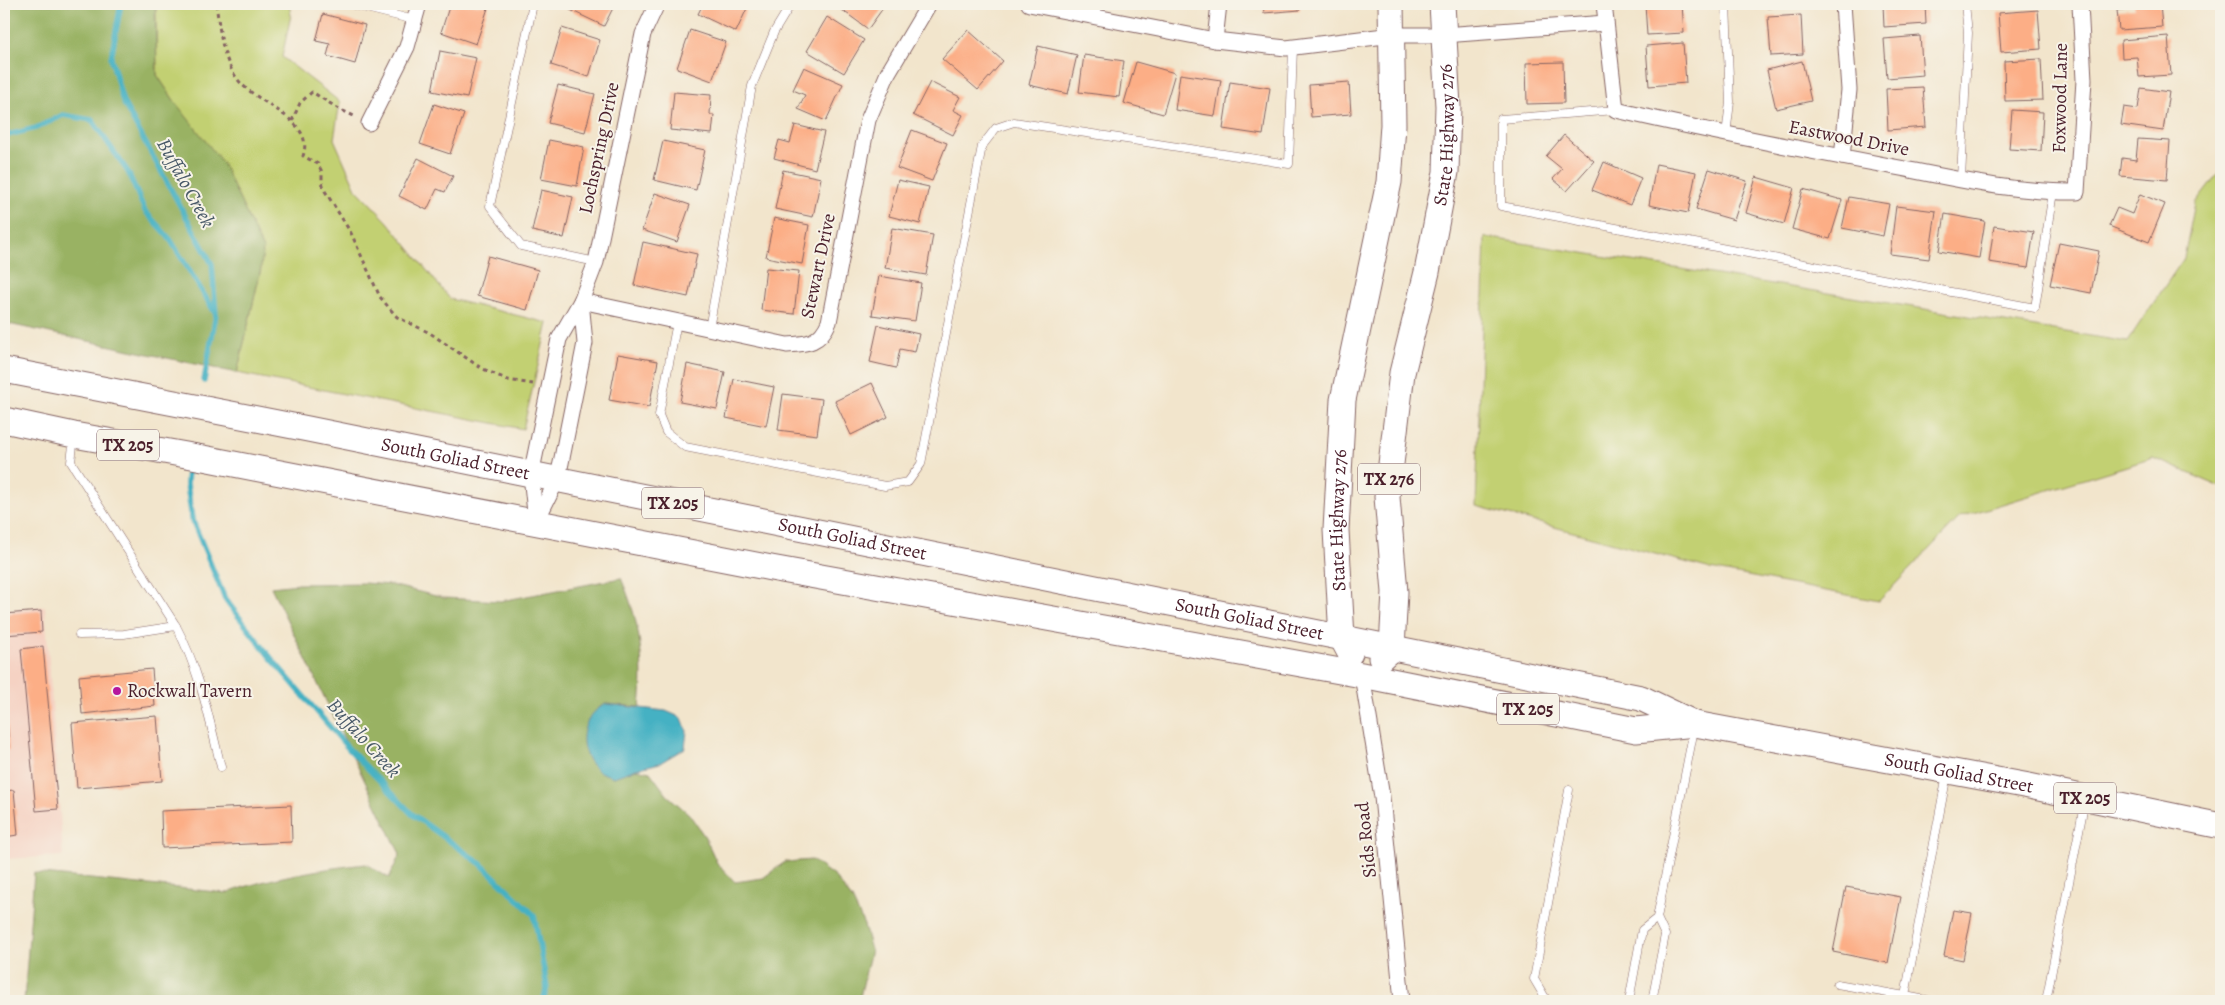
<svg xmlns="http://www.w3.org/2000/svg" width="2225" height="1005" viewBox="0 0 2225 1005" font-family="Alegreya,serif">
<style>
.built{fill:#f5d2c3}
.green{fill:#c2d072;stroke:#86784e}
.forest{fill:#99b264;stroke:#726848}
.water{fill:#45b1c3;stroke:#486877}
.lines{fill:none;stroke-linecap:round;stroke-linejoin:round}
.stream{stroke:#45b1c3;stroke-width:5.5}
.building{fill:#fcae86}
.lane-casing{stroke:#856463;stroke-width:9}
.street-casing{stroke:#856463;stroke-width:17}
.primary-casing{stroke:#856463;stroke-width:27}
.path{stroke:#856463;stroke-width:3;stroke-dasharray:4 4;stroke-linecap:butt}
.lane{stroke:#fff;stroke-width:8}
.street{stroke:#fff;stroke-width:15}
.primary{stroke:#fff;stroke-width:25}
.poi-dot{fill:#b5179e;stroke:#f7f3e8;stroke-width:2}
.labels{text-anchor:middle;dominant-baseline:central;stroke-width:4;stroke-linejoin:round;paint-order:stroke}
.shield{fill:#f7f3e8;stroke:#7e5f64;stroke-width:1}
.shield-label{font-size:18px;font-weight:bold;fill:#4a1f2b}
.street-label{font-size:19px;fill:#4a1f2b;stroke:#f7f3e8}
.poi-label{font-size:19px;fill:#4a1f2b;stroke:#f7f3e8;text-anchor:start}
.water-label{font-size:20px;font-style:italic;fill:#485968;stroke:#f7f3e8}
</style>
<rect width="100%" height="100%" fill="#f7f3e8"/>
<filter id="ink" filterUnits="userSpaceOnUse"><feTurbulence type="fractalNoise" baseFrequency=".02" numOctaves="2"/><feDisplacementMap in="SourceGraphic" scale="10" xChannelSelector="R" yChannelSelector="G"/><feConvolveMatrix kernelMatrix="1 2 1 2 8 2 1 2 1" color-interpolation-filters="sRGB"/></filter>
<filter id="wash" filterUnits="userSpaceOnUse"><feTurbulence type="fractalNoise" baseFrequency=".0096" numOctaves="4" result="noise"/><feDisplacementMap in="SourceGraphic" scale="20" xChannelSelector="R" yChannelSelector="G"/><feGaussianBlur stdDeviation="1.12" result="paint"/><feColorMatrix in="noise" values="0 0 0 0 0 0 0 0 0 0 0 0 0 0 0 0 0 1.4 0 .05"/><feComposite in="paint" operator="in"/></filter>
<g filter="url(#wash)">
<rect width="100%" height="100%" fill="#f2e5cc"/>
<!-- built -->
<path class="built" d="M45,606L63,856L4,859V612Z"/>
<!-- green -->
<g class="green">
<path d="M156,4H289L291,15L282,57L340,102L334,139L356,189L387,221L450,299L548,323L523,429L237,373L261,269L175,102L157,75Z"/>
<path d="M2221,169V487L2153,458L1960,517L1879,601L1711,569L1476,506L1485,237L2127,342L2184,258L2195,203Z"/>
</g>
<!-- forest -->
<g class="forest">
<path d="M4,4H155L157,75L175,102L222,162L263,249L261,268L237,373L4,323Z"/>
<path d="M621,578C640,622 645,659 640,707L606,704L597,709L613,777L636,769L650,772L667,795L689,814L705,837L717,863L735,882L763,878L785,862L812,860L835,877L852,899L864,925L871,950L859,1001H24L34,873L226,893C271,877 319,869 366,864L389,878L400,854L271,587L298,584L364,583L391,585L444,598L501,601Z"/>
</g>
<!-- water -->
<path class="water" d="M606,704L666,711L682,718L687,731L685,748L660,763L636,769L614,777C608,775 600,773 596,769C575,749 580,716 606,704Z"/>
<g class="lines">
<!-- stream -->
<g class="stream">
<path d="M121,4L111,58L123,102L212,264L216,314L204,381"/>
<path d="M4,136L36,128L63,115L92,120L128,172L145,211L170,239L214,311"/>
<path d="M188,466L187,484L192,519L225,599L271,658L348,748L412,814L481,864L534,915L547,987L543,1001"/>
</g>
</g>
<g id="blocks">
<!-- building -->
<g class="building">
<path d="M450,4L489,5L476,44L441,32Z"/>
<path d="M569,4H615L604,26L566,8Z"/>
<path d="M703,4H749L736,32L698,14Z"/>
<path d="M846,4H886L868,29L842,10Z"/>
<path d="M1263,4H1300V10L1264,13Z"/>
<path d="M1645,4H1682L1684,33L1647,35Z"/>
<path d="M1767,4H1802V5L1767,8Z"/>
<path d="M1883,4H1925L1926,24L1884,27Z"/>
<path d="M2134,4H2160L2162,27L2119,30L2117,10L2135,9Z"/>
<path d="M2038,10L2041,49L2001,52L1998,13Z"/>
<path d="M323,14L365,25L355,64L327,56L330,44L316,41Z"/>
<path d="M1801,15L1803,54L1771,56L1768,17Z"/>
<path d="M827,17L864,40L844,73L807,51Z"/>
<path d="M562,28L600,40L589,77L551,65Z"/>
<path d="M690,30L726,42L712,81L677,68Z"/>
<path d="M968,30L1003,61L978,90L942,59Z"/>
<path d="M1920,36L1923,75L1887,78L1884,39Z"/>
<path d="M2168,36L2171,75L2139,77L2137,57L2122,58L2121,40Z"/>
<path d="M1683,43L1686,83L1649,86L1646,46Z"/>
<path d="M1038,46L1077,55L1068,94L1029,85Z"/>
<path d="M440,51L476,58L467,98L432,91Z"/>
<path d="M1084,55L1124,61L1119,97L1079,92Z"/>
<path d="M2041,59L2043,100L2005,101L2004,61Z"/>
<path d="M1802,61L1811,101L1776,109L1767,70Z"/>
<path d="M1136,62L1175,73L1163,114L1124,103Z"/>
<path d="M1563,62L1564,103L1527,104L1526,63Z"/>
<path d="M804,67L843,84L826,121L798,109L805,95L793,90Z"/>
<path d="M1180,74L1221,80L1215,116L1175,110Z"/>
<path d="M930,82L960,97L953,110L963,115L953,135L913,115Z"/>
<path d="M1230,82L1270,88L1263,135L1223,129Z"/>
<path d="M1349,82L1351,114L1311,117L1309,85Z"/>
<path d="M558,85L595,94L585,132L548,123Z"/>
<path d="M1923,87L1926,127L1888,130L1886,89Z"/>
<path d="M2141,88L2169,92L2163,131L2121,125L2124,107L2138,109Z"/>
<path d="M674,92L711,95L710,115H714L712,134L670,130Z"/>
<path d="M434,104L464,114L450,154L420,144Z"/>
<path d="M2012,110L2043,112L2041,151L2009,149Z"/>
<path d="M795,125L824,132L815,169L774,158L779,140L790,143Z"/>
<path d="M912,130L947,143L932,181L897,168Z"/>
<path d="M1564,135L1594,161L1567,191L1553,179L1562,169L1546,156Z"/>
<path d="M2138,139L2170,141L2167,180L2120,176L2122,158L2136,160Z"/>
<path d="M549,140L584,147L577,186L541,179Z"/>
<path d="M663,141L705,150L696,190L654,180Z"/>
<path d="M418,158L453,176L445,192L437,189L427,210L399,196Z"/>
<path d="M1604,162L1641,178L1630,205L1592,190Z"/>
<path d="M1656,164L1696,172L1688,213L1649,205Z"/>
<path d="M1709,169L1747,181L1734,220L1696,209Z"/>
<path d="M783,170L821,178L813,217L775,209Z"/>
<path d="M1756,177L1794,188L1784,224L1746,213Z"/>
<path d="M898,180L929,187L920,224L889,216Z"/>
<path d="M1803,189L1842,200L1830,239L1792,229Z"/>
<path d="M541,190L573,197L564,238L532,231Z"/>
<path d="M655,193L690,205L677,242L642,230Z"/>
<path d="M2140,194L2165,204L2149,242L2109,226L2117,208L2132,214Z"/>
<path d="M1849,197L1889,204L1883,236L1842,228Z"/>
<path d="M1896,206L1936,211L1929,259L1890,254Z"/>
<path d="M1945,214L1985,221L1979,258L1939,251Z"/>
<path d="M774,218L809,225L802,264L766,257Z"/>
<path d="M1994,226L2034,232L2028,268L1989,262Z"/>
<path d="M892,228L933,235L926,275L885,268Z"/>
<path d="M643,242L697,254L688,297L634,285Z"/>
<path d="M2059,243L2099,251L2091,293L2050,285Z"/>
<path d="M488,256L538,270L527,310L477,296Z"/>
<path d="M766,268L799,271L794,314L761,310Z"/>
<path d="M879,276L921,283L915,321L872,315Z"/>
<path d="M878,325L919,334L915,352L900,349L896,368L870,362Z"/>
<path d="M618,354L658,361L649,407L609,400Z"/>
<path d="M687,364L725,372L717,409L680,402Z"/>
<path d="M734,379L774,387L766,426L726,418Z"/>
<path d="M872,383L888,417L851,435L835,401Z"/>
<path d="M783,394L822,399L817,435L778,430Z"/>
<path d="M41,611L42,632L4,635V614Z"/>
<path d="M43,646L58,809L36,811L21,649Z"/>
<path d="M152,669L155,706L82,714L79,676Z"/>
<path d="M157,716L162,781L77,788L72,723Z"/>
<path d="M4,718H7L9,750L4,751Z"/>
<path d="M14,790L18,835L4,837V791Z"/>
<path d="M291,805L292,842L162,848L161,811Z"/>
<path d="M1846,887L1901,897L1888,963L1833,952Z"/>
<path d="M1953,910L1972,913L1963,960L1944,956Z"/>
</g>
</g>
</g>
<g filter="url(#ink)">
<use href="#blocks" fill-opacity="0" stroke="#856463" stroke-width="1"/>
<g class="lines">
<defs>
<g id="lane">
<path d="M350,4L414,20"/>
<path d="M533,4L490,206L521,246L596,262"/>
<path d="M1616,110L1501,119V206L2035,308L2053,192"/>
<path d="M1726,135L1730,102L1726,4"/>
<path d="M1961,179L1968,33L1965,4"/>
<path d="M677,322L659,415L666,432L685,447L885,486L908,482L921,464L982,146L996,128L1014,122L1289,164L1293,47"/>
<path d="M709,329L752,86L774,32L791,4"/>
<path d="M74,437L71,462L176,626C200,671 209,718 221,767"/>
<path d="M79,635L124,634L176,626"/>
<path d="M1837,984L1905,996L1947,774"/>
<path d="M1905,996L1931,1001"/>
<path d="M1547,1001L1534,979L1569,790"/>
<path d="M1629,1001L1642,930L1657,918"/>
<path d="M1652,1001L1665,935L1657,918L1694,729"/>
<path d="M2046,1001L2085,800"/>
</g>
<g id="street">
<path d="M1029,4L1215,40L1286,48L1393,35H1444L1606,23"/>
<path d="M1604,4L1616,110C1707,131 1799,149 1890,166C1951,178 2015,193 2077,192L2084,80L2080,4"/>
<path d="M1215,40L1219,4"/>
<path d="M369,123L407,47L419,4"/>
<path d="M1842,157L1849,90L1843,4"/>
<path d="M581,301L787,345C808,344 820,343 829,322L868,120L888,73L929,4"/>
<path d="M536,522L531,475L559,339L581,301L596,262L643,34L657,4"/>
<path d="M536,522L557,480L561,463L585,343L581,301"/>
<path d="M1362,675L1382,797L1402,1001"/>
</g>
<g id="primary">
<path id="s1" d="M4,370L308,429L1641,698L1695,724"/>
<path id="s2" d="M4,420L74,435L203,458L771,568L1362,675L1636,730L1695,724L2029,786L2221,826"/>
<path id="s3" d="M1350,653L1342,638L1336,530L1343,400L1389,182L1393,125L1391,4"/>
<path id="s4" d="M1381,658L1392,648L1395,592L1387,497L1402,373L1427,272L1446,172L1448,106L1442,4"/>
</g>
</defs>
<!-- lane casing -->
<use href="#lane" class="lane-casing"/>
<!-- street casing -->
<use href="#street" class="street-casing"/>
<!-- primary casing -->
<use href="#primary" class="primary-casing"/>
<!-- path -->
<g class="path">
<path d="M216,4C220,30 221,55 236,77C253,104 316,118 303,156L318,164L322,172V182L325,191L351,233L380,297L397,317L430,333L481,368L508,380L533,384"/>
<path d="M292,121L300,103L312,92L339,109L356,117"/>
</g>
<!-- lane -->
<use href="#lane" class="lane"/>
<!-- street -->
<use href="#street" class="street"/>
<!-- primary -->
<use href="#primary" class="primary"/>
</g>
</g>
<!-- markers -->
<circle class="poi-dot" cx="117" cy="691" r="5"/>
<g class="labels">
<!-- shield labels -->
<g class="shield">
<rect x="97" y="429.5" width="62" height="31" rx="4"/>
<rect x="1358" y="463.5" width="62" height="31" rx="4"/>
<rect x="642" y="487.5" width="62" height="31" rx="4"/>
<rect x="1497" y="693.5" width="62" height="31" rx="4"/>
<rect x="2054" y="782.5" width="62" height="31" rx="4"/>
</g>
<g class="shield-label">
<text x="128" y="445">TX 205</text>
<text x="1389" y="479">TX 276</text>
<text x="673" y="503">TX 205</text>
<text x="1528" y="709">TX 205</text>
<text x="2085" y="798">TX 205</text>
</g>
<!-- street labels -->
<g class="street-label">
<text transform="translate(2060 98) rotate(-89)">Foxwood Lane</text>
<text stroke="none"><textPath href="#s4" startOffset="534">State Highway 276</textPath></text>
<text transform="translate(1849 138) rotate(11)">Eastwood Drive</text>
<text transform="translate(599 148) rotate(-78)">Lochspring Drive</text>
<text transform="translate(818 266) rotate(-78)">Stewart Drive</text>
<text stroke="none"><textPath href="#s1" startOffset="460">South Goliad Street</textPath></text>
<text stroke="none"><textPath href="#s3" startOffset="135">State Highway 276</textPath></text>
<text stroke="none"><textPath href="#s1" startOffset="865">South Goliad Street</textPath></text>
<text stroke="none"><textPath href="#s1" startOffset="1270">South Goliad Street</textPath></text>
<text stroke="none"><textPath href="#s2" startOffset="1989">South Goliad Street</textPath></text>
<text transform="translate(1366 840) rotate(-96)">Sids Road</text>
</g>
<!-- poi labels -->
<g class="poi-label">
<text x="127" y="691">Rockwall Tavern</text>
</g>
<!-- water labels -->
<g class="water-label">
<text transform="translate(186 183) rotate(61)">Buffalo Creek</text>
<text transform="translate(364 738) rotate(48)">Buffalo Creek</text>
</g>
</g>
<!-- margin -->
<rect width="2225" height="1005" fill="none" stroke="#f7f3e8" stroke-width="20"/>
</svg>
